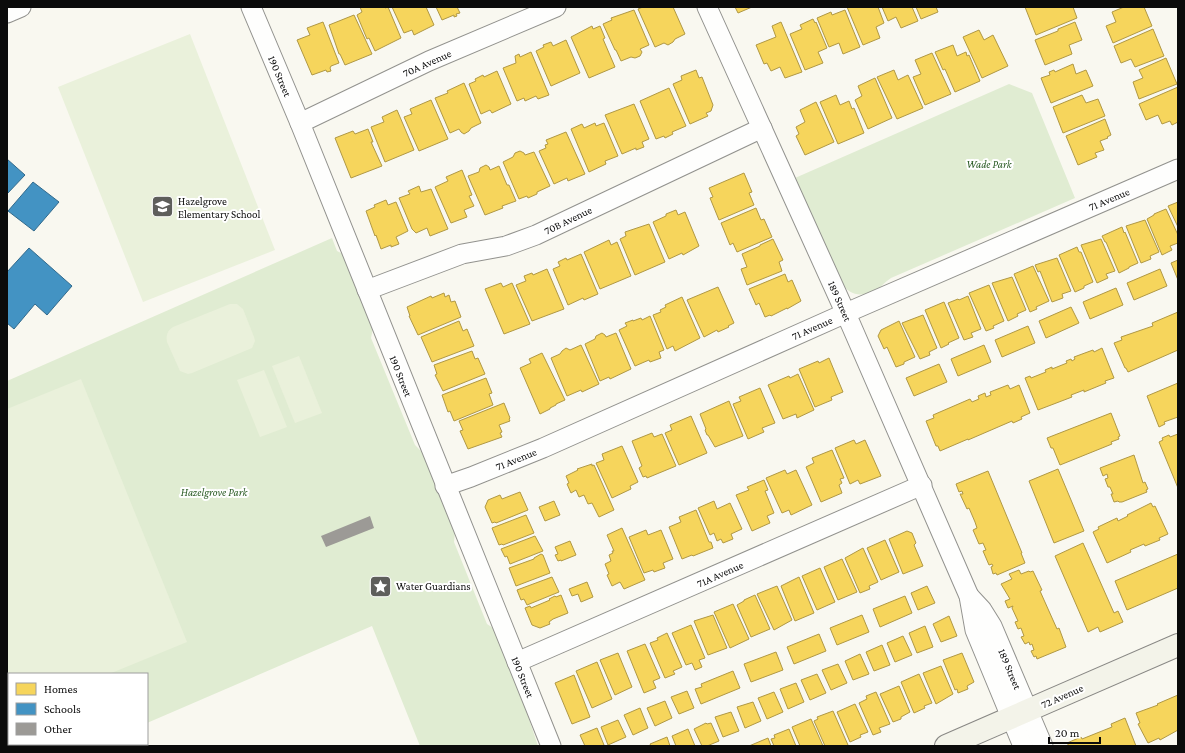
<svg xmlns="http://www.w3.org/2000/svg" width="1185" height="753" viewBox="0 0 1185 753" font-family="'Crimson Pro',serif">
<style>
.green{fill:#e0ecd2}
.pitch{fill:#eaf1db}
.homes{fill:#f6d55c;stroke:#b09844}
.schools{fill:#4393c3;stroke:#326a8c}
.building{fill:#9c9a96}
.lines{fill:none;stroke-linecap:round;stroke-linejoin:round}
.minor-casing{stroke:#92928e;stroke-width:21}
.secondary-casing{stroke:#898885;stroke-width:24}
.minor{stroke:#fefefd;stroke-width:19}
.secondary{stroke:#f3f3e9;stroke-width:22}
.labels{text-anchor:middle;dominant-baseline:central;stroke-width:4;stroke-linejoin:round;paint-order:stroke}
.street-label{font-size:11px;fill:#0b0b0b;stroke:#fff}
.park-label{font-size:11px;font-style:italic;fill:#2a5b24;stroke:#fff}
.poi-label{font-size:11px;fill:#0b0b0b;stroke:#fff;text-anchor:start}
</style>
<rect width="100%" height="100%" fill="#f9f8f0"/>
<!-- green -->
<g class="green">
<path d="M1009,84L1032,93L1075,198L891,278C886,281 883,285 879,288C864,298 850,297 841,282L795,178Z"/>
<path d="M332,238L337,251L343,254L373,328L371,338L415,445L423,453L455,532L454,542L487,624L493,628L523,701L538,746H420L372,626L147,723V674H9V744H98L94,746H7V381Z"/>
</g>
<!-- pitch -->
<g class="pitch">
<path d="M190,34L275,250L143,302L58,87Z"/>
<path d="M230,304H237L243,309L254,337L255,341L252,348L192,373L188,374L180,371L167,342C166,335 167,331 173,327Z"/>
<path d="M299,356L322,413L295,423L272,366Z"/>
<path d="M264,370L287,427L260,437L237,380Z"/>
<path d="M81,379L187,642L109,674H9V677L7,673V409Z"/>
</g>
<!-- homes -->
<g class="homes">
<path d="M360,7H385V8L388,7L401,38L375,51L369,38L367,39L357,15L362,12Z"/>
<path d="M392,7H426L434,25L414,35L412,30L404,33Z"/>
<path d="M436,7H457L460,13L456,14L457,16L454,17V15L442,20Z"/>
<path d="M643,7H673L685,34L675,39L673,42L668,45L664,43L655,47L638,9Z"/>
<path d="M735,7H752L738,13Z"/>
<path d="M847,7H878L884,23L876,27L880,38L863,45Z"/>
<path d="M882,7H912L918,21L901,28L896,17L888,21Z"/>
<path d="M916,7H936L938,12L921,19Z"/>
<path d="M1025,7H1073L1077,18L1036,35Z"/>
<path d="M1124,7H1144L1152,26L1113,43L1106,26L1116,22L1112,12Z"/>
<path d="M634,10L649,45L640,49L642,52L640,56L635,58L631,57L621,61L616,50H615L603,24L612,20L611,18Z"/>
<path d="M845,10L860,47L843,54L839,43L829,47L817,18L831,12L832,15Z"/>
<path d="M354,15L372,54L345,65L340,54H339L329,25Z"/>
<path d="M813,19L815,23L816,22L827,48L818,52L823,63L805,70L790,34L802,29L800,25Z"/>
<path d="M323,22L339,63L331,66L330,68L331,71L327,72L326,70L312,75L297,40L310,35L307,28Z"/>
<path d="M781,22L802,72L785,78L780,67L771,71L767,63L764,64L756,45L776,37L772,26Z"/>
<path d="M1075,22L1082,40L1069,45L1072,54L1045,65L1035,40L1058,31V29Z"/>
<path d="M592,26L593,29L600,26L605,38L603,39L615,67L589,78L571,37Z"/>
<path d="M1153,29L1164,56L1135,67L1131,59L1121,63L1114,46Z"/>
<path d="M979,30L984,40L993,35L1008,66L982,78L963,37Z"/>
<path d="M566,40L580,73L551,86L536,51L544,47L543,45L551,42L553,46Z"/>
<path d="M953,45L957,56L966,52L967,56L969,55L980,81L955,92L945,69L943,70L935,52Z"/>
<path d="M531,52L549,95L538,99L536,96L525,101L524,98L517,101L503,68L516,63L515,56L519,54L520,57Z"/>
<path d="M932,53L951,94L925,105L913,77L921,74L915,60Z"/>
<path d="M1166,58L1177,84L1139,99L1133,82L1143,78L1139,70Z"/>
<path d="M1073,64L1076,74L1086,70L1093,86L1051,103L1041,78L1050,75L1049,72L1054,70L1055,72Z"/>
<path d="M696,70L699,78L702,77L713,105L711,111L706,113L708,116L690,124L673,84L682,80L681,76Z"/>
<path d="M894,70L898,80L908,75L923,108L897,119L877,77Z"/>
<path d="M497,71L511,104L492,113L490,110L481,114L469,84L476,81L475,79L483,75L484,77Z"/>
<path d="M875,78L892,118L868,129L855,100L862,96L858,86Z"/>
<path d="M464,83L481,123L471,128L469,131L464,134L461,132L459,129L450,133L435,98L448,93L447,91Z"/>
<path d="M1178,87V122L1172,125L1170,121L1162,124L1158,115L1146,120L1139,104Z"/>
<path d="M669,88L686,126L672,132L673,134L665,138L664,136L656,139L640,101Z"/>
<path d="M836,95L840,105L849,101L852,109L854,108L864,133L838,144L820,102Z"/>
<path d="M1082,95L1086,103L1098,99L1105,116L1063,133L1053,107Z"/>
<path d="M431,100L448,139L419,151L404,117L412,114L410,109Z"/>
<path d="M816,102L834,142L805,155L796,136L799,134L796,127L805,122L800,110Z"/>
<path d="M634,104L649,139L642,142L644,147L636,150V148L622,154L605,115Z"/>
<path d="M397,110L414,150L385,162L371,127L384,122L382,117Z"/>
<path d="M1105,119L1111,135L1107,137L1108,138L1100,141L1104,150L1095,153L1097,157L1078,165L1066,136Z"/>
<path d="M595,123L596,126L604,123L618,156L605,161L606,164L589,172L571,129L582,124L584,128Z"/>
<path d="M368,129L373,142H371L382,166L351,178L335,138L353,131L355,134Z"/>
<path d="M566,132L585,174L568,181L567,178L554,184L539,151L546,148L545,145L548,144L546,140Z"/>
<path d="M520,151L524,153L525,155L534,152L550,186L537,192V194L528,198L527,196L519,199L503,162L513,157L515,153Z"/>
<path d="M486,165L489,167L490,170L499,166L507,185H509L516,201L502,206L503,208L485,215L468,176L479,172L480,168Z"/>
<path d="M462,170L472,195L469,196L474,206L464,210L467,217L451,223L435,187L448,181L446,177Z"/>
<path d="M744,173L752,192L749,193L754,205L719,220L710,198L713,197L709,188Z"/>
<path d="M419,186L421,192L431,189L448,229L430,236L427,228L416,233L412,229L399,198L410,194L408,191Z"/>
<path d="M386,200L388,205L396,202L408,231L396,237L399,244L391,247V245L381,249L376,235L375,236L366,211L375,207L374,205Z"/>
<path d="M1178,202V227L1168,206Z"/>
<path d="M756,208L761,220L764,219L772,237L737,252L733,243L730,245L721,223Z"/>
<path d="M1166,209L1178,235V243L1170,246L1172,250L1162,255L1147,219L1154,215V214Z"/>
<path d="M676,210L678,215L685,212L699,246L683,255L682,253L669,259L653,222L666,216V214Z"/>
<path d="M1145,220L1159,252L1150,256L1151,259L1141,263L1126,226Z"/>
<path d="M649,224L665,262L635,275L620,239L626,236L625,232Z"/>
<path d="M1122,227L1124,233L1125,232L1138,263L1129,267V268L1119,273L1106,242H1105L1102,236Z"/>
<path d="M773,239L783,260L779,262L782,271L747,285L741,269L747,267L742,254L760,246V245Z"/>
<path d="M1101,239L1115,271L1106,274L1108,278L1097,283L1081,245Z"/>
<path d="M609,240L611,245L617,242L631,276L600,289L584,252Z"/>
<path d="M1077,247L1079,252H1081L1093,282L1084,286V288L1075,292L1059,255Z"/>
<path d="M581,254L598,294L584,300L583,298L568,305L553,269L560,266L558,262L566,258L567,260Z"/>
<path d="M1057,258L1071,291L1062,294L1063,298L1052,302L1040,271L1038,272L1035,265Z"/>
<path d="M1178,260V280L1171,263Z"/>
<path d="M1033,266L1049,301L1036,307L1037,309L1030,312L1014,274Z"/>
<path d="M547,269L564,309L532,321L516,285L526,281L524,276L532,273L533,275Z"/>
<path d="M1160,269L1167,286L1134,300L1127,283Z"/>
<path d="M785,274L788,282L792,280L801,301L787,309V308L771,316L770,315L765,317L759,303L756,305L749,289Z"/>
<path d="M1012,277L1026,310L1017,314L1018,316L1008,321L992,283Z"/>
<path d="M501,283L503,287L512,283L530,324L504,334L485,289Z"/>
<path d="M989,285L1004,321L993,326L994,328L986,331L969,293Z"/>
<path d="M718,287L734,323L728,326L729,327L718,332L717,330L704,337L687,300Z"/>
<path d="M1116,288L1123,305L1090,319L1083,302Z"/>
<path d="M444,293L445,297L449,295L451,302L455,301L461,317L418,335L409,316H410L407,307L431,296L432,298Z"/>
<path d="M968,296L981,329L971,333L973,337L964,340L948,303L958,299L959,300Z"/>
<path d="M682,297L700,338L675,351L673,346L667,349L653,315L661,312L660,310L666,307L665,305Z"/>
<path d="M944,302L959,338L948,343L949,344L941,348L925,310Z"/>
<path d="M1071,307L1079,323L1046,338L1039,321Z"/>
<path d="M1178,312V350L1128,372L1126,368H1125L1114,343L1122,340L1121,337L1153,326L1152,323Z"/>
<path d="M923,315L937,348L929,352L930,355L920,359L902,323Z"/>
<path d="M650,316L664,350L659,352L661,358L650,362L649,360L635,366L619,330L627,326L625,323L633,320V321L641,318L642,320Z"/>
<path d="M459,321L463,331L467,329L474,346L432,362L421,337Z"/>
<path d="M899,321L915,357L904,362V364L896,367L887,347L884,349L878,336L881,330Z"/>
<path d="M1028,326L1035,343L1002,357L995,340Z"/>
<path d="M602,333L605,335L606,337L616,333L631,369L610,379L609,377L600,381L585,344L595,339L596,336Z"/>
<path d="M581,345L599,384L582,392L581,390L567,396L551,358L560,354L562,351L566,348L570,350Z"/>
<path d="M984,345L991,362L958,376L951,359Z"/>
<path d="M1102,348L1114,378L1105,381L1106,383L1084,392V390L1071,395L1072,397L1038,410L1025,378L1030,376L1031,378L1046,372L1045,370L1052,367V369L1067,363L1066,361L1071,359L1072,361L1075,359L1074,357L1093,350L1094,352Z"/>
<path d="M472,351L475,359L478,358L485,374L443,391L435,375L437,374L434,365Z"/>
<path d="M542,353L565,400L556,404V405L550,408V409L540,414L520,368L531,363L529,359Z"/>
<path d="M829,358L843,392L831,397L832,400L815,407L799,369L818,361L819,363Z"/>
<path d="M939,364L947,382L914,396L906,378Z"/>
<path d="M798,374L814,410L797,418L796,414L783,419L768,385L789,376L790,378Z"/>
<path d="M486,378L492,393L489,394L493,405L454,421L450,411L448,412L442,395Z"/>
<path d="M1178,383V417L1164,422L1165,424L1159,427L1147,396Z"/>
<path d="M1008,385L1010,389L1019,385L1030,413L1021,417L1022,419L1013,423L1012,421L968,440V439L940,451L938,446H936L926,421L934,418L933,415L970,399L972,402L979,399L978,396L985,393L986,397L991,395L990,392Z"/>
<path d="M760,388L775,423L762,428L764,432L748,439L733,404L741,401L739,397Z"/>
<path d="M729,401L743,436L715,447L708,435H707L705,430L706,429L700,414Z"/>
<path d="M504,403L510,418L509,419L510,421L499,425L502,432L500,433L502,437L468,449L460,431L463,430L459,421Z"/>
<path d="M1111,413L1120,436L1118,437L1119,439L1111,442L1112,444L1060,465L1053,448H1051L1047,438Z"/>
<path d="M691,416L707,453L679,465L665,433L672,430L670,425Z"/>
<path d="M652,433L654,437L662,434L676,466L647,478L646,476L643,477L639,468L642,466L632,441Z"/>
<path d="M1178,434V488L1159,442L1163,440L1162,438L1169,435L1170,437Z"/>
<path d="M854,440L856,444L865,440L881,476L860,484L858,480L850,484L835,448Z"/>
<path d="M622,446L638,482L630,486L631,489L612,498L596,463L604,460L602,454Z"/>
<path d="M832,450L844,478L840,479L842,483L839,485L842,493L821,502L806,467L814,463L812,458Z"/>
<path d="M1134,455L1143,483L1145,482L1148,489L1146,490L1147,492L1122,502H1119L1118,501L1114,502L1111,494H1113L1110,487H1108L1105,479L1108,478L1107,474L1103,476L1100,468Z"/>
<path d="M592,464V466L594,465L614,510L599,517L592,503L588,504L584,495L579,497L576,490L571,493L567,484L569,483L566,476L578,470L577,469Z"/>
<path d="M1058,469L1084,531L1054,543L1029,481Z"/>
<path d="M785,470L787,474L796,470L812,505L791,515L789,510L782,513L766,478Z"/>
<path d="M988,471L1022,553H1021L1025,563L997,575L996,573L993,574L991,567L993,566L992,564L989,565L983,551L986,550L983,543L979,544L973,530L977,528L975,522L969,508L967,509L960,494H963L962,491L959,492L956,484Z"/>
<path d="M764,480L768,490L765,491L774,513L767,516L770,523L752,531L736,495L749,490L747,487Z"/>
<path d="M520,492L528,510L496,523L495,522L492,523L485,507L488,500L500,495L502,499Z"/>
<path d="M554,501L560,515L545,521L539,507Z"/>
<path d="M714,501L717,509L730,503L742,529L731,534L733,539L723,543L721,539L717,541L714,533L710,535L698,508Z"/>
<path d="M1151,503L1153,507L1155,506L1168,534L1159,538L1160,540L1145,546L1144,544L1130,550L1131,552L1107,563L1093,532L1099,529L1098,527L1117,518L1118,521L1128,516L1127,515Z"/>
<path d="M696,510L709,542H711L713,548L693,556L692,555L682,559L669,527L681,522L679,517Z"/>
<path d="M526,515L534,533L503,545L502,544L499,545L492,528Z"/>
<path d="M622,528L645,580L624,589L620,582L612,586L607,575L609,574L605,564L611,561L609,555L613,553L612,551H614L607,535Z"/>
<path d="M646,530L648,535L661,530L673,559L663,563L665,568L654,572L653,570L644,573L629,537Z"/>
<path d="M907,531L912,533L916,543L914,545L923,566L903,574L889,539Z"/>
<path d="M535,536L543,551L510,564L507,556L505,557L501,549Z"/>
<path d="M885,540L899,572L881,580L867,548Z"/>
<path d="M570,541L576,555L561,561V560L558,561L555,555L558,554L555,547Z"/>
<path d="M1083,543L1114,613L1118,611L1123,622L1100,632L1098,627L1088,632L1055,556Z"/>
<path d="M863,548L878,582L869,586L870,589L860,593L845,558Z"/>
<path d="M541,554L543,555L550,573L516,586L509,568L534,559V558Z"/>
<path d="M1178,554V588L1127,610L1115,581Z"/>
<path d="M842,559L857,592L838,600L824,567Z"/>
<path d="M820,568L835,602L817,610L802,576Z"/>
<path d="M1019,570L1021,574L1029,571L1030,572L1033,571L1042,590L1040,591L1057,629L1059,628L1066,647L1037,659L1036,656L1034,657L1031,651L1034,650L1032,644L1030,645L1029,642L1025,644L1021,637L1024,636L1021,628L1018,629L1015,622L1018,621L1012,608L1013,606L1008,608L1005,601L1010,599L1001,584L1012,579L1009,574Z"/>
<path d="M552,577L559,592L527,605L524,599L521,600L517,590Z"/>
<path d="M799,577L814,613L795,621L781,586Z"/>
<path d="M587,582L593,597L581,602L578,594L572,596L569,589Z"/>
<path d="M777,586L792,620L774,630L757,594Z"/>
<path d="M927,586L935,603L918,610L911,593Z"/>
<path d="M561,595L568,613L553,619L549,622L550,624L540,628L532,625L525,608L530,606L531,608L550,600L549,599L555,596L556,597Z"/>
<path d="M755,595L770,629L751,637L737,605L744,601V600Z"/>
<path d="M905,596L912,613L880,627L873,609Z"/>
<path d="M733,604L749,639L730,648L714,612Z"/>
<path d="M713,615L727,648L708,655L694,621Z"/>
<path d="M862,615L869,632L837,645L830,628Z"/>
<path d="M949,616L957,636L941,642L933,624Z"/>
<path d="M691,625L705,658L699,660L702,667L695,670L692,663L686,665L672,633Z"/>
<path d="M925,626L933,647L917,653L909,633Z"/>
<path d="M667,633L682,667L673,671L675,674L665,678L650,643L658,640L657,638Z"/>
<path d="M819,634L826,651L794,664L787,647Z"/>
<path d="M903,636L912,655L895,662L887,643Z"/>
<path d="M645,644L660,678L653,681L656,688L644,693L627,651Z"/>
<path d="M882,645L890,665L874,671L866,652Z"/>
<path d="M776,652L783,670L751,682L744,664Z"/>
<path d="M618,653L632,687L615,695L600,660Z"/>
<path d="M962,653L974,682L967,686L968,689L958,693L957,689L955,690L943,660Z"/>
<path d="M860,654L869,674L853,680L845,661Z"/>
<path d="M597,662L612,699L592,708L576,671Z"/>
<path d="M838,664L847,683L831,690L822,670Z"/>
<path d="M941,666L953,694L936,704L923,673Z"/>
<path d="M733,671L740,688L701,704L695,689L702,687L701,684Z"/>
<path d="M817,674L826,693L810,700L801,680Z"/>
<path d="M919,674L932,703L924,706L925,708L914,713L901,682Z"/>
<path d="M574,675L590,717L572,724L555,683Z"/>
<path d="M796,683L804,702L788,709L780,689Z"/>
<path d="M899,686L910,712L901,717V719L893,722L880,694Z"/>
<path d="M687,691L694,708L679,714L671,697Z"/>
<path d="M774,692L783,712L767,719L758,698Z"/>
<path d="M876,692L890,724L879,728L881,732L873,735L859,703L867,699L866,696Z"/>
<path d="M1178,695V730L1160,740L1159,738L1148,743L1138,724L1140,723L1136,713L1158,705L1157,704Z"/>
<path d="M665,701L672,718L655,726L647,708Z"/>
<path d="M753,702L761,721L745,728L737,707Z"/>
<path d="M855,704L868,732L860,735L861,737L850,742L837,712Z"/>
<path d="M640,708L648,728L633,735L624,715Z"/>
<path d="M833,711L848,745L846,746H825L814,721L818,719L817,717Z"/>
<path d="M731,712L739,731L723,737L715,717Z"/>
<path d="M1125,718L1136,746H1069L1067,743L1081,737L1082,739L1112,727L1111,724Z"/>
<path d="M811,719L823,746H800L792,727Z"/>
<path d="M618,720L626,737L608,745L601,727Z"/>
<path d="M706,723L707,724L711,723L719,741L707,746H702L694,729Z"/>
<path d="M597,728L604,745L601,746H585L580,735Z"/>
<path d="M688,729L695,746H676L672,736Z"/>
<path d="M789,729L796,746H774L771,739L775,738L774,735Z"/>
<path d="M667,737L670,746H651L650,744Z"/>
<path d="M768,738L771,746H749Z"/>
</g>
<!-- schools -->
<g class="schools">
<path d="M7,159L25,175L7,194Z"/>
<path d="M33,182L59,202L34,231L8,211Z"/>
<path d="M29,248L72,286L47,315L35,304L14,329L7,323V272Z"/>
</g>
<!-- building -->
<path class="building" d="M370,516L374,528L326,547L321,536Z"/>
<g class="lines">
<defs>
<g id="minor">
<path d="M251,7L300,123L551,746"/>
<path d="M707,7L851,325L969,596L975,630L1023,746"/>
<path d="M7,13L21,7"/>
<path d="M300,123L429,61L556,7"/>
<path d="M367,290L462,254L506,246L536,235L762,128"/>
<path d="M445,486L471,477L543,448L846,313L1178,169"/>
<path d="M969,596L982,610L992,626L1043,746"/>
<path d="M517,662L922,485"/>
</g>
<path id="secondary" d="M946,746L1178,645"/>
</defs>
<!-- minor casing -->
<use href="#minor" class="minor-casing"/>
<!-- secondary casing -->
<use href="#secondary" class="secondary-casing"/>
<!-- minor -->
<use href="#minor" class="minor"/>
<!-- secondary -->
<use href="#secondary" class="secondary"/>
</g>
<!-- icons -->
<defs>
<symbol id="school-square" viewBox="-11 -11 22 22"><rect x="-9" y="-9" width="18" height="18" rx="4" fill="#5e5e5b" stroke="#fff"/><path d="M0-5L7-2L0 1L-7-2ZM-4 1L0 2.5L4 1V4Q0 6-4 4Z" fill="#fff"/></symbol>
<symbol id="sight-square" viewBox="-11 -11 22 22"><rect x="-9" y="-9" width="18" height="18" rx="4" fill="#5e5e5b" stroke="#fff"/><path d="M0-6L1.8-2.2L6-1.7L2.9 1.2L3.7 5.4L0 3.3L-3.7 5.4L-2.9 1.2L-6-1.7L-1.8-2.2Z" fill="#fff"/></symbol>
</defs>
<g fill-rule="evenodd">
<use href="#school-square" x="150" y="194" width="25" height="25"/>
<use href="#sight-square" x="368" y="574" width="25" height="25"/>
</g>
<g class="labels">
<!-- street labels -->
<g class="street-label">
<text transform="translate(427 63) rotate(-24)">70A Avenue</text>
<text transform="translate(280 76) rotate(67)">190 Street</text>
<text transform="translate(1109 199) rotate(-23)">71 Avenue</text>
<text transform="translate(568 220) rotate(-26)">70B Avenue</text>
<text transform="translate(840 301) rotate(66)">189 Street</text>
<text transform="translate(812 328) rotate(-24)">71 Avenue</text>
<text transform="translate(401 376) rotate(68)">190 Street</text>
<text transform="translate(516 459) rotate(-22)">71 Avenue</text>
<text transform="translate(720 574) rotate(-24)">71A Avenue</text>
<text transform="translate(1010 669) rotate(67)">189 Street</text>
<text transform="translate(523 677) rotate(68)">190 Street</text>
<text transform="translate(1062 696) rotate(-24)">72 Avenue</text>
</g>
<!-- park labels -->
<g class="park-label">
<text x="989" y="164">Wade Park</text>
<text x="214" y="492">Hazelgrove Park</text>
</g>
<!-- poi labels -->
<g class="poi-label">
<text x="178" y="201">Hazelgrove<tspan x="178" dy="13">Elementary School</tspan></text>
<text x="396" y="586">Water Guardians</text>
</g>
</g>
<!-- border -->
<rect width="1185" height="753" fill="none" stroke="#0b0b0b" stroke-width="16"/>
<!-- legend -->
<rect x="8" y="673" width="140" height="72" fill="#ffffff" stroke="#9d9d9d"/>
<rect x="16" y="683" width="20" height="12" fill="#f6d55c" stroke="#9d9d9d"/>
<text x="44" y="693" font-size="12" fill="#0b0b0b">Homes</text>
<rect x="16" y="703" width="20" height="12" fill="#4393c3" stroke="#9d9d9d"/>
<text x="44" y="713" font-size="12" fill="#0b0b0b">Schools</text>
<rect x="16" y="723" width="20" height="12" fill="#9c9a96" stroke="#9d9d9d"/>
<text x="44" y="733" font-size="12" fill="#0b0b0b">Other</text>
<!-- scale -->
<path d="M1049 737v6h51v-6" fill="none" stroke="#0b0b0b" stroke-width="2"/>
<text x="1055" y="737" font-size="12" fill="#0b0b0b" stroke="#ffffff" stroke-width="3" paint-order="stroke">20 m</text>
</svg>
